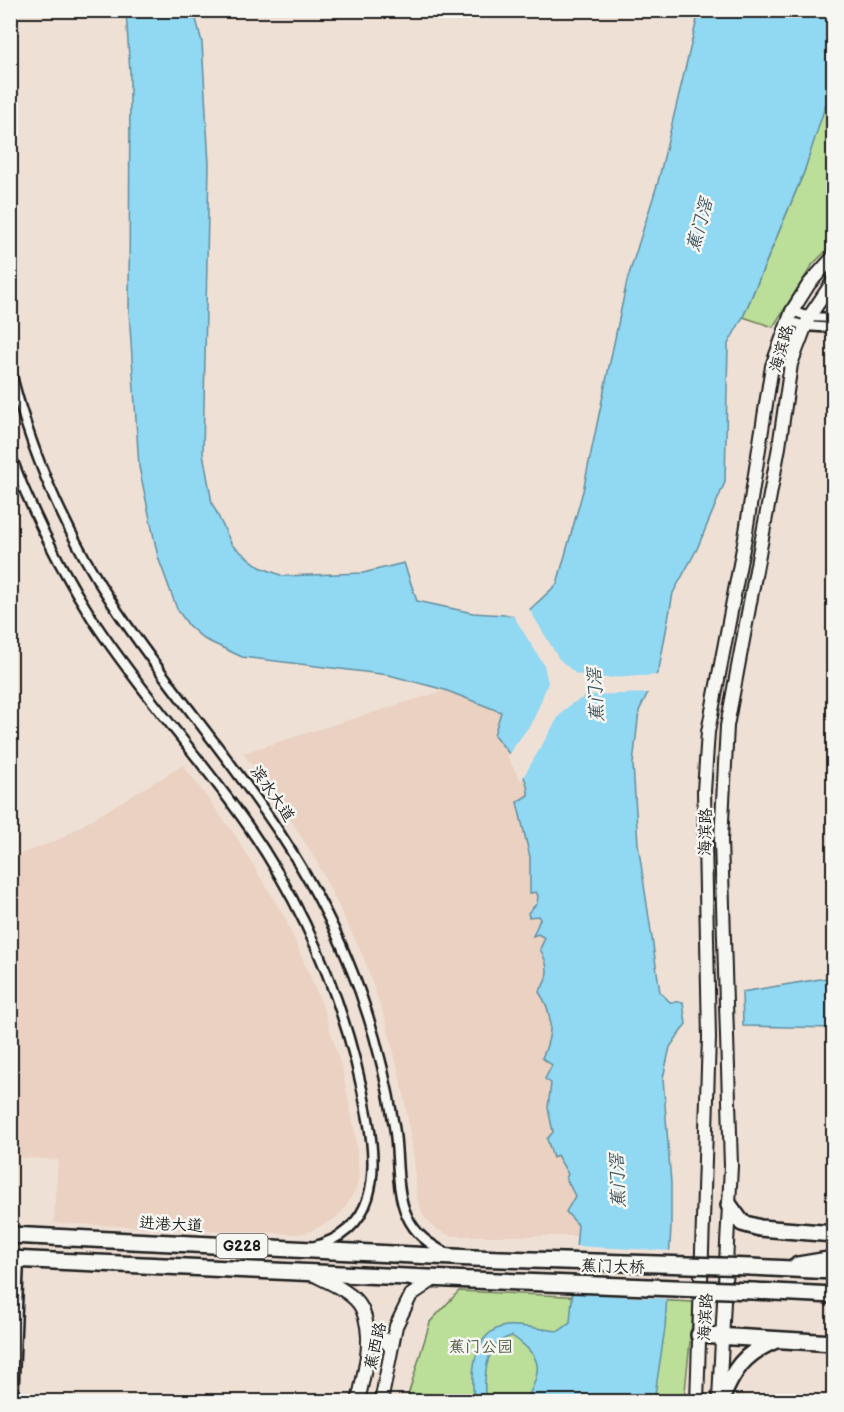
<svg xmlns="http://www.w3.org/2000/svg" width="844" height="1412" viewBox="0 0 844 1412" font-family="'Balsamiq Sans','LXGW WenKai TC',sans-serif">
<style>
.built{fill:#ead1c1}
.green{fill:#bbde98;stroke:#6c7d5a;stroke-width:1.5}
.water{fill:#91d8f3;stroke:#628d9d;stroke-width:1.5}
.pier{fill:#efe0d5}
.lines{fill:none;stroke-linecap:round;stroke-linejoin:round}
.street-casing{stroke:#1c1c1c;stroke-width:13}
.secondary-casing{stroke:#1c1c1c;stroke-width:16}
.highway-casing{stroke:#1c1c1c;stroke-width:20}
.street{stroke:#f6f6f2;stroke-width:8}
.secondary{stroke:#f6f6f2;stroke-width:12}
.highway{stroke:#f6f6f2;stroke-width:15}
.highway-bridge-casing{stroke:#1c1c1c;stroke-width:20;stroke-linecap:butt}
.highway-bridge{stroke:#f6f6f2;stroke-width:15}
.labels{text-anchor:middle;dominant-baseline:central;stroke-width:5;stroke-linejoin:round;paint-order:stroke}
.shield{fill:#f6f6f2;stroke:#5d5d5c;stroke-width:1.5}
.shield-label{font-size:15px;font-weight:bold;fill:#1c1c1c}
.street-label{font-size:16px;fill:#1c1c1c;stroke:#f6f6f2}
.park-label{font-size:16px;fill:#4c5641;stroke:#f6f6f2}
.water-label{font-size:18px;font-style:italic;fill:#3f545c;stroke:#f6f6f2}
</style>
<rect width="100%" height="100%" fill="#efe0d5"/>
<filter id="ink" filterUnits="userSpaceOnUse"><feTurbulence type="fractalNoise" baseFrequency=".0167" numOctaves="2"/><feDisplacementMap in="SourceGraphic" scale="12" xChannelSelector="R" yChannelSelector="G"/><feConvolveMatrix kernelMatrix="1 2 1 2 8 2 1 2 1" color-interpolation-filters="sRGB"/></filter>
<g filter="url(#ink)">
<!-- built -->
<g class="built">
<path d="M445,690L502,712L494,735L508,752L529,788L528,795L523,799L524,821L530,857V892H536L538,896L528,913L529,917L538,916L540,920L532,932L533,935L538,934L545,938L540,949L548,967V975L540,992L549,1010L551,1033L542,1058L552,1065L548,1108L551,1117L553,1157L557,1155L568,1174L566,1178L575,1196L571,1205L578,1224L577,1236H451L434,1228L423,1215L417,1198L414,1158L403,1089L386,1022L363,956L317,862L280,803L243,753Z"/>
<path d="M183,765L235,835L285,918L323,1007L342,1069L355,1133L359,1177L356,1189L343,1211L334,1219L311,1231L297,1234L54,1223L58,1160L11,1157V857L56,841Z"/>
</g>
<!-- green -->
<g class="green">
<path d="M833,73V244L813,264L773,327L743,317L804,172Z"/>
<path d="M459,1291L694,1302L684,1401L406,1402L430,1322Z"/>
</g>
<!-- water -->
<g class="water">
<path d="M126,11H194L202,42L209,164L203,453L212,503L232,545L260,567L283,576L363,573L404,563L417,601L473,613L523,616L557,584L583,491L627,281L658,182L699,11H833L832,85L804,172L743,317L728,344L725,482L697,549L673,593L659,669L639,711L633,764L638,844L660,992L670,1002H683L686,1024L670,1047L663,1078L671,1183V1227L665,1328L654,1401H526C542,1369 544,1358 512,1336C484,1342 484,1377 485,1401H474C471,1374 472,1332 506,1326C516,1324 548,1330 559,1331L570,1323L578,1225L566,1212L575,1196L566,1178L568,1174L557,1155L553,1158L547,1139L553,1132L548,1108L551,1083L545,1079L552,1065L542,1058C553,1035 554,1013 539,992C550,977 549,965 540,949L545,938L538,934L533,936L540,919L538,916L529,917L528,913L537,903L538,896L536,892L530,893V857L517,802L528,795C530,776 506,750 494,735L501,712L445,690L389,675L242,657L204,639L189,626L177,609L158,557L139,467L129,311L130,73Z"/>
<path d="M833,977V1028L743,1026L742,992Z"/>
</g>
<!-- pier -->
<g class="pier">
<path d="M528,607L559,659L576,674L601,678L660,675L651,693L588,695L571,704L559,716L521,781L507,756L533,721L548,683L544,665L511,612L522,613Z"/>
<path d="M573,1246L673,1251L670,1299L569,1293Z"/>
</g>
<g class="lines">
<defs>
<g id="street">
<path d="M792,311L809,317L834,318"/>
<path d="M787,320L805,326L834,328"/>
<path d="M10,368C31,454 68,538 118,612C199,732 292,823 348,961C370,1014 385,1070 394,1126C399,1154 395,1190 407,1216C415,1234 429,1244 446,1253"/>
<path d="M10,454C32,513 61,570 95,623C142,694 200,757 248,826C309,914 349,1014 368,1119C378,1173 377,1231 312,1247"/>
<path d="M13,1402L19,1259"/>
</g>
<g id="secondary">
<path d="M312,1274C328,1282 354,1292 362,1309C375,1338 364,1372 358,1402"/>
<path d="M369,1344L373,1340L384,1339L391,1348"/>
<path d="M719,1399L731,1166L721,840L727,726L779,447L791,364L809,317L834,280"/>
<path d="M381,1402L396,1326L411,1295L436,1278"/>
<path d="M697,1402L709,1038L704,791L708,732L745,538L772,366L792,311L809,284L834,256"/>
</g>
<g id="highway">
<path d="M729,1205L742,1223L760,1228L834,1234"/>
<path d="M10,1235L473,1258"/>
<path d="M10,1259L472,1280"/>
<path d="M798,1265L834,1259"/>
<path d="M751,1267L834,1271"/>
<path d="M753,1291L834,1295"/>
<path d="M699,1335L834,1343"/>
<path d="M720,1402C733,1370 744,1353 776,1340"/>
</g>
</defs>
<!-- street casing -->
<use href="#street" class="street-casing"/>
<!-- secondary casing -->
<use href="#secondary" class="secondary-casing"/>
<!-- highway casing -->
<use href="#highway" class="highway-casing"/>
<!-- street -->
<use href="#street" class="street"/>
<!-- secondary -->
<use href="#secondary" class="secondary"/>
<!-- highway -->
<use href="#highway" class="highway"/>
<defs>
<g id="highway-bridge">
<path d="M473,1258L751,1267"/>
<path d="M472,1280L753,1291"/>
</g>
</defs>
<!-- highway-bridge casing -->
<use href="#highway-bridge" class="highway-bridge-casing"/>
<!-- highway-bridge -->
<use href="#highway-bridge" class="highway-bridge"/>
</g>
</g>
<g class="labels">
<!-- shield labels -->
<rect class="shield" x="216.5" y="1234" width="51" height="24" rx="4.5"/>
<g class="shield-label">
<text x="242" y="1246">G228</text>
</g>
<!-- street labels -->
<g class="street-label">
<text transform="translate(782 349) rotate(-74)">海滨路</text>
<text transform="translate(272 794) rotate(55)">滨水大道</text>
<text transform="translate(706 832) rotate(-89)">海滨路</text>
<text transform="translate(171 1225) rotate(3)">进港大道</text>
<text transform="translate(613 1267) rotate(2)">蕉门大桥</text>
<text transform="translate(706 1317) rotate(-87)">海滨路</text>
<text transform="translate(376 1346) rotate(-77)">蕉西路</text>
</g>
<!-- park labels -->
<g class="park-label">
<text x="481" y="1347">蕉门公园</text>
</g>
<!-- water labels -->
<g class="water-label">
<text transform="translate(700 225) rotate(-74)">蕉门滘</text>
<text transform="translate(596 695) rotate(-93)">蕉门滘</text>
<text transform="translate(618 1181) rotate(-92)">蕉门滘</text>
</g>
</g>
<!-- margin -->
<rect width="844" height="1412" fill="none" stroke="#f6f6f2" stroke-width="36"/>
<rect x="18" y="18" width="808" height="1376" fill="none" stroke="#1c1c1c" stroke-width="2" filter="url(#ink)"/>
</svg>
